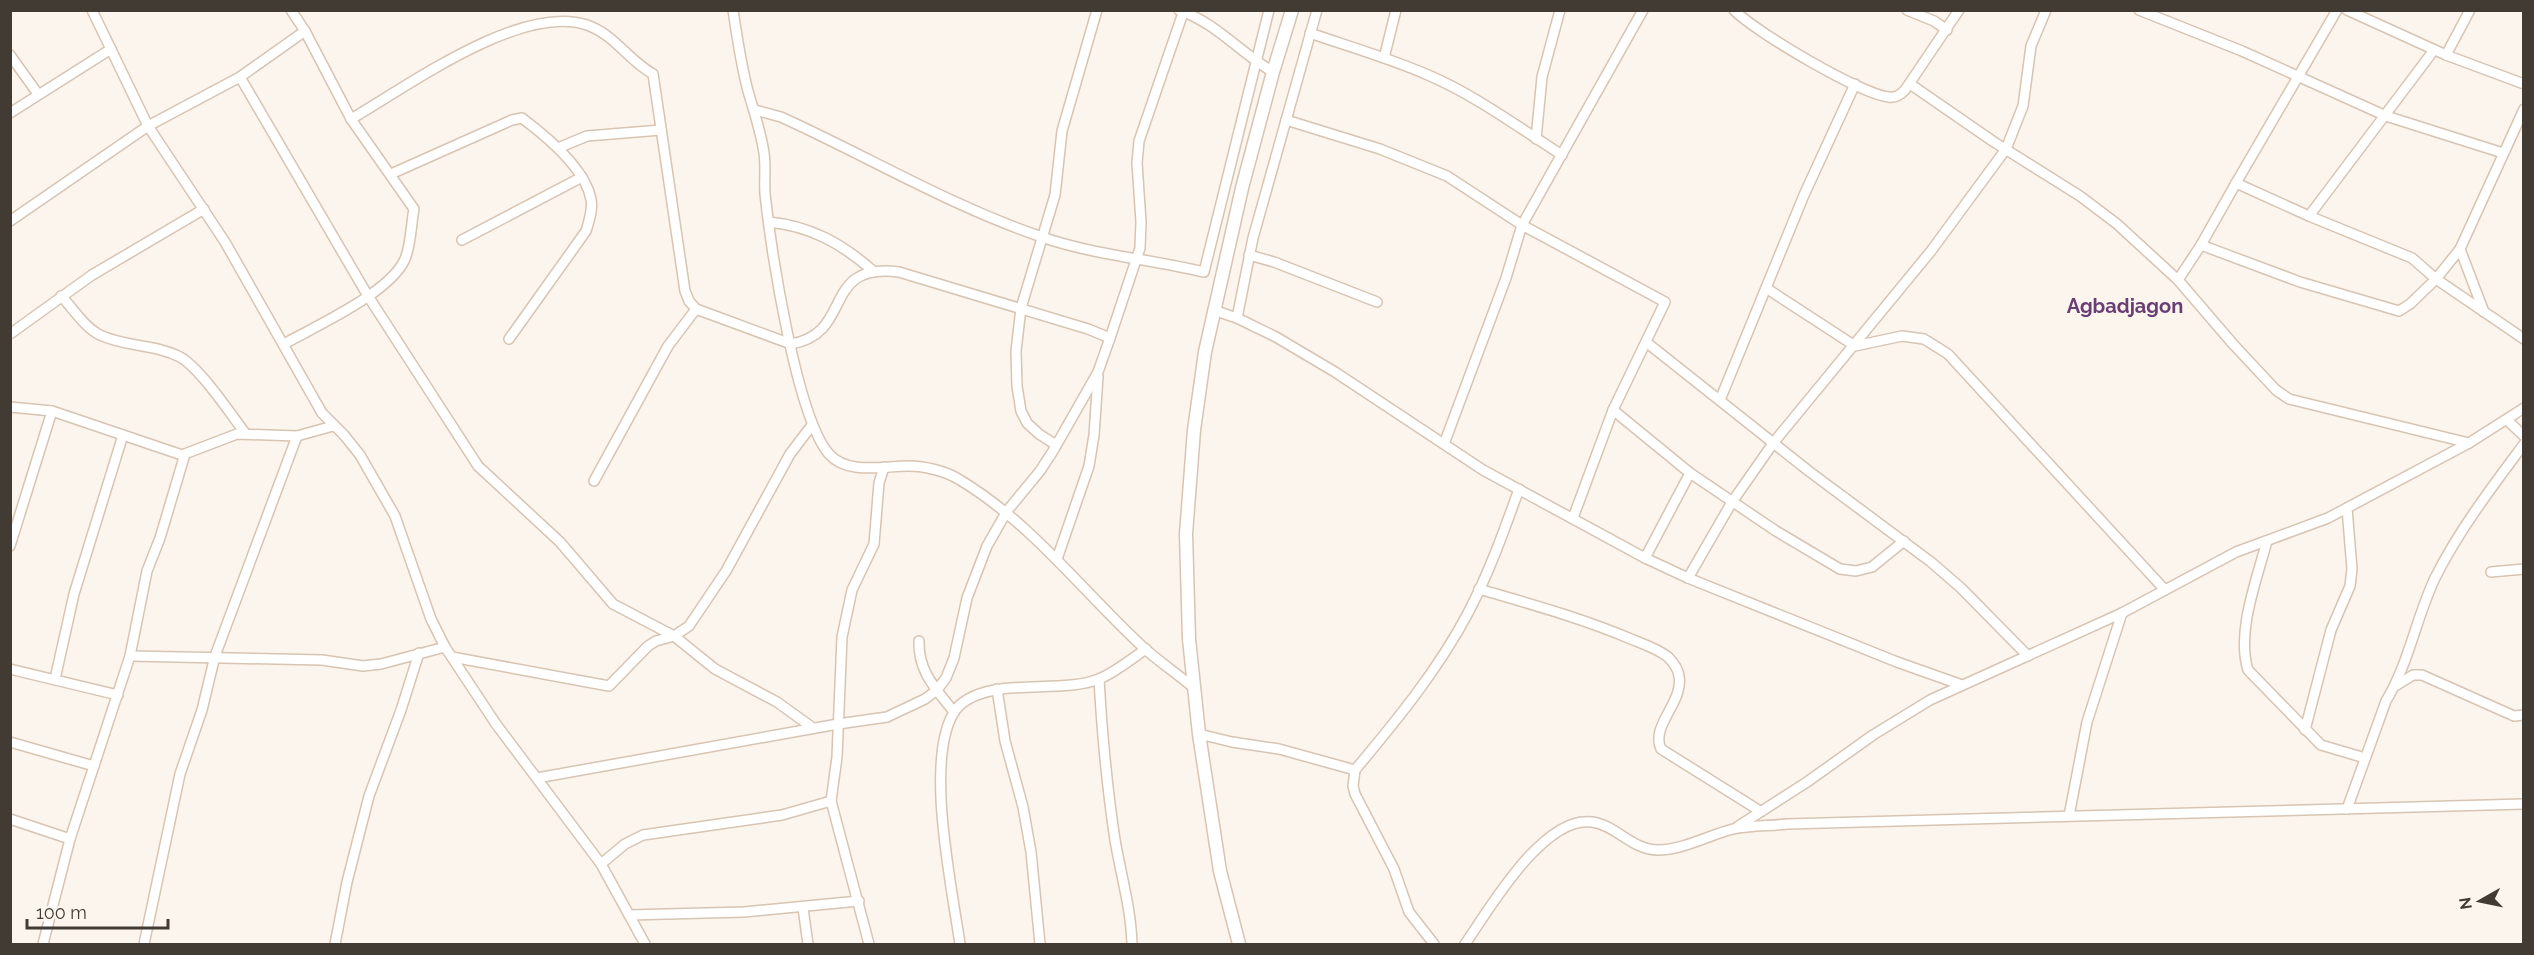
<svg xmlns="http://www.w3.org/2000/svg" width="2534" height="955" viewBox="0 0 2534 955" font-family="Raleway,sans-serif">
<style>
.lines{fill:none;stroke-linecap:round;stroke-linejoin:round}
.minor-casing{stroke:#d7c4b2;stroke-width:12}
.major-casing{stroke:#d7c4b2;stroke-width:15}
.minor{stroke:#fff;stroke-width:9}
.major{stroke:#fff;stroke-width:12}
.labels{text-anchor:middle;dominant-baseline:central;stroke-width:4.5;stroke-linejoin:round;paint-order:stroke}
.neighbourhood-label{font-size:20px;font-weight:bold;fill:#683e75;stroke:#fcf5ed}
</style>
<rect width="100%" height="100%" fill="#fcf5ed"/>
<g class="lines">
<defs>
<g id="minor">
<path d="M92,10L148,126L225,242L322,413L344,435L360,455L395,516L431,619L445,647L496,724L601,864L645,944"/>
<path d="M733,10C737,37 741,65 748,91C754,112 761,132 764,153C766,167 764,181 765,194C771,249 796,416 829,454C847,475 884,466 908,466C925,466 946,471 960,480C1033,524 1083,592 1145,649C1161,663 1179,675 1195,689"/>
<path d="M1179,10C1218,24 1239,52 1273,72"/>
<path d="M1317,10L1253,238L1237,318L1276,337L1335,372L1483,470L1645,558L1688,578L1897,662L1962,685"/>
<path d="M1734,10C1754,31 1862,95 1889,97C1896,98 1900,95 1905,90L1959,10"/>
<path d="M1907,10L1934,21L1947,30"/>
<path d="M2139,10L2242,51L2386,116L2503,153"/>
<path d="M2347,10L2446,55L2524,84"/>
<path d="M1310,33C1350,47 1389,58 1428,75C1475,95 1518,127 1562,155"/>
<path d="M10,55L38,94"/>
<path d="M2446,55L2470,10"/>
<path d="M1384,58L1396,10"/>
<path d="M240,77L368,296L478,466L560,542L613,604L674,636L715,669L777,702L813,728"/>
<path d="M1910,84L1994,142L2080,196L2117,224L2178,280L2233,344L2276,390L2289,399L2469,443"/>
<path d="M755,110L781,117C867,156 949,205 1039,236C1092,255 1150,259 1204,272L1269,10"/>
<path d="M10,113L111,49"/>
<path d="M351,119C408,86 521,3 587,25C615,35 628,60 653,74L685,291L689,301L696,309L791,344C855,333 820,262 899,272L1088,329L1110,338"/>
<path d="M1286,120L1380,149L1447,176L1522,225L1665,302L1613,410L1573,518"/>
<path d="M1536,139L1542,77L1560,10"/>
<path d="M558,148L587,136L661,130"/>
<path d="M391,174L512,120L522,118C546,136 585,168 591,199C593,210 589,221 586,231L509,339"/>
<path d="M2236,183L2337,10"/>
<path d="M2309,216L2434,50"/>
<path d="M10,221L148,126L240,77L305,31"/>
<path d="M769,222C810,226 841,243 872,270"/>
<path d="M462,240L582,177"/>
<path d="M2201,245L2300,282L2399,311L2410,304L2436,279L2460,249L2524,109"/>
<path d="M2460,249L2484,312"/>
<path d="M1249,255L1274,262L1377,302"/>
<path d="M2178,280L2201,245L2236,183L2309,216L2412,258L2436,279L2524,339"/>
<path d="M1766,288L1855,346L1902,336L1924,339L1948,354L2165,590"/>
<path d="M61,296C73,308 84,327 100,335C125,347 155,344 180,357C200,368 230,413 245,433"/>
<path d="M1213,310L1237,318"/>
<path d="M10,334L92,275L204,209"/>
<path d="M1646,342L1810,472L1931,562L1961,588L2028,656"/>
<path d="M284,344C316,326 390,293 405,259C411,245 411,224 414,209L351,119L305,31L291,10"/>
<path d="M1720,400L1804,195L1855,84"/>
<path d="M10,407L52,411L182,455L237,434L297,436L333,426"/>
<path d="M1613,410L1690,473L1776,531L1840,569L1856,571L1872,567L1904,541"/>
<path d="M2507,420L2524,436"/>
<path d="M1444,444L1506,278L1522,225L1643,10"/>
<path d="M1056,445L1039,434L1027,423L1021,411L1017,386L1016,351L1021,308L1055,195L1062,131L1097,10"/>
<path d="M594,481L668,346L696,309"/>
<path d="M2267,541C2257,579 2236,632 2248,670L2321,745L2365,758"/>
<path d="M10,546L52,411"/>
<path d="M1645,558L1690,473"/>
<path d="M1057,559L1089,466L1094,435L1098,376"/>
<path d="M2491,572L2524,569"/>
<path d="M1688,578L1732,502L1774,442L1931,251L2006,149L2023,106L2031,46L2046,10"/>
<path d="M1479,589C1530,604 1582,618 1631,639C1643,644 1658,649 1668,657C1673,662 1678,669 1679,676C1684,702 1650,726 1661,749L1760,811"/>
<path d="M919,641C918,672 936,689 954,712"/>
<path d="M130,656L322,660L363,666L381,664L445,647"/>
<path d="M452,657L609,686L648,646L656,641L674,636L689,626L726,571L790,454L812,425"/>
<path d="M10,669L118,695"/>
<path d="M55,679L74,594L123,435"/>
<path d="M1099,679C1102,733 1107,787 1115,840C1121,875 1131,909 1132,944"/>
<path d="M2397,685L2413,675H2422L2514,716L2524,715"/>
<path d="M997,689L1005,741L1023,807L1031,852L1040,944"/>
<path d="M2305,730L2331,630L2350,586L2352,569L2347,508"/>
<path d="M1199,734L1232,742L1279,749L1355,770"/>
<path d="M10,742L94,766"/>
<path d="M537,778L838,724L887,717L925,699L937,690L946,678L954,658L967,598L987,546L1007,511L1040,471L1053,451L1098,372L1110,338L1140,248L1141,222L1137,163L1139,141L1184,10"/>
<path d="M2347,809L2386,701C2409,663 2416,618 2435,578C2459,530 2492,487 2524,444"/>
<path d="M2069,816L2087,722L2122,613"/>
<path d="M10,819L70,839"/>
<path d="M1737,827L1807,782L1873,735L1930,700L2122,613L2236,552L2328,518L2469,443L2524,408"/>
<path d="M601,864L625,844L643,835L782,815L831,801"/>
<path d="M803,908L808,944"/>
<path d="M629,915L744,912L859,901"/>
<path d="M43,944L70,839L130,656L147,571L160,538L185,454"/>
<path d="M144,944L180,774L202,710L215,656L297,436"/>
<path d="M335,944L347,882L369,796L401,710L419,653"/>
<path d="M869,944L831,801L837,757L842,637L852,590L874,544L879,483L884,467"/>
<path d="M960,944C952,888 925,763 953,714C961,699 979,693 995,690C1026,684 1072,690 1099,679C1116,672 1131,659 1146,649"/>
<path d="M1434,944L1409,912L1394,869L1355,794L1353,786L1355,770C1396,721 1438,670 1468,613C1489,573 1504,531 1519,489"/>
<path d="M1465,944C1489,910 1543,815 1592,822C1616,825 1632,850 1658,850C1683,850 1709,835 1733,829C1750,825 1770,826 1787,824L2524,804"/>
</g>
<path id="major" d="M1239,944L1220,871L1199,734L1189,639L1186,534L1194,430L1205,352L1242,188L1273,72L1292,10"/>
</defs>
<!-- minor casing -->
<use href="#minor" class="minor-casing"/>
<!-- major casing -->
<use href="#major" class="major-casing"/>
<!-- minor -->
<use href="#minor" class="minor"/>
<!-- major -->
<use href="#major" class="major"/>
</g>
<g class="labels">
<!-- neighbourhood labels -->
<g class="neighbourhood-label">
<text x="2125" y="306">Agbadjagon</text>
</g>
</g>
<!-- border -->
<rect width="2534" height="955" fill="none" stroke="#423b34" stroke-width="24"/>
<!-- north arrow -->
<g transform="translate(2480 901) rotate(261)" stroke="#fcf5ed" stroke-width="4.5" paint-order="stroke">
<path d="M0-4.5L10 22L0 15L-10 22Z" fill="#423b34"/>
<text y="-9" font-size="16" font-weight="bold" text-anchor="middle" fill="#423b34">N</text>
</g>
<!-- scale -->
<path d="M27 919v9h141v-9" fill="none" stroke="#423b34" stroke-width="3"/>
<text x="36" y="919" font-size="18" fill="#423b34" stroke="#fcf5ed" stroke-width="4.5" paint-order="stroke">100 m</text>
</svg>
